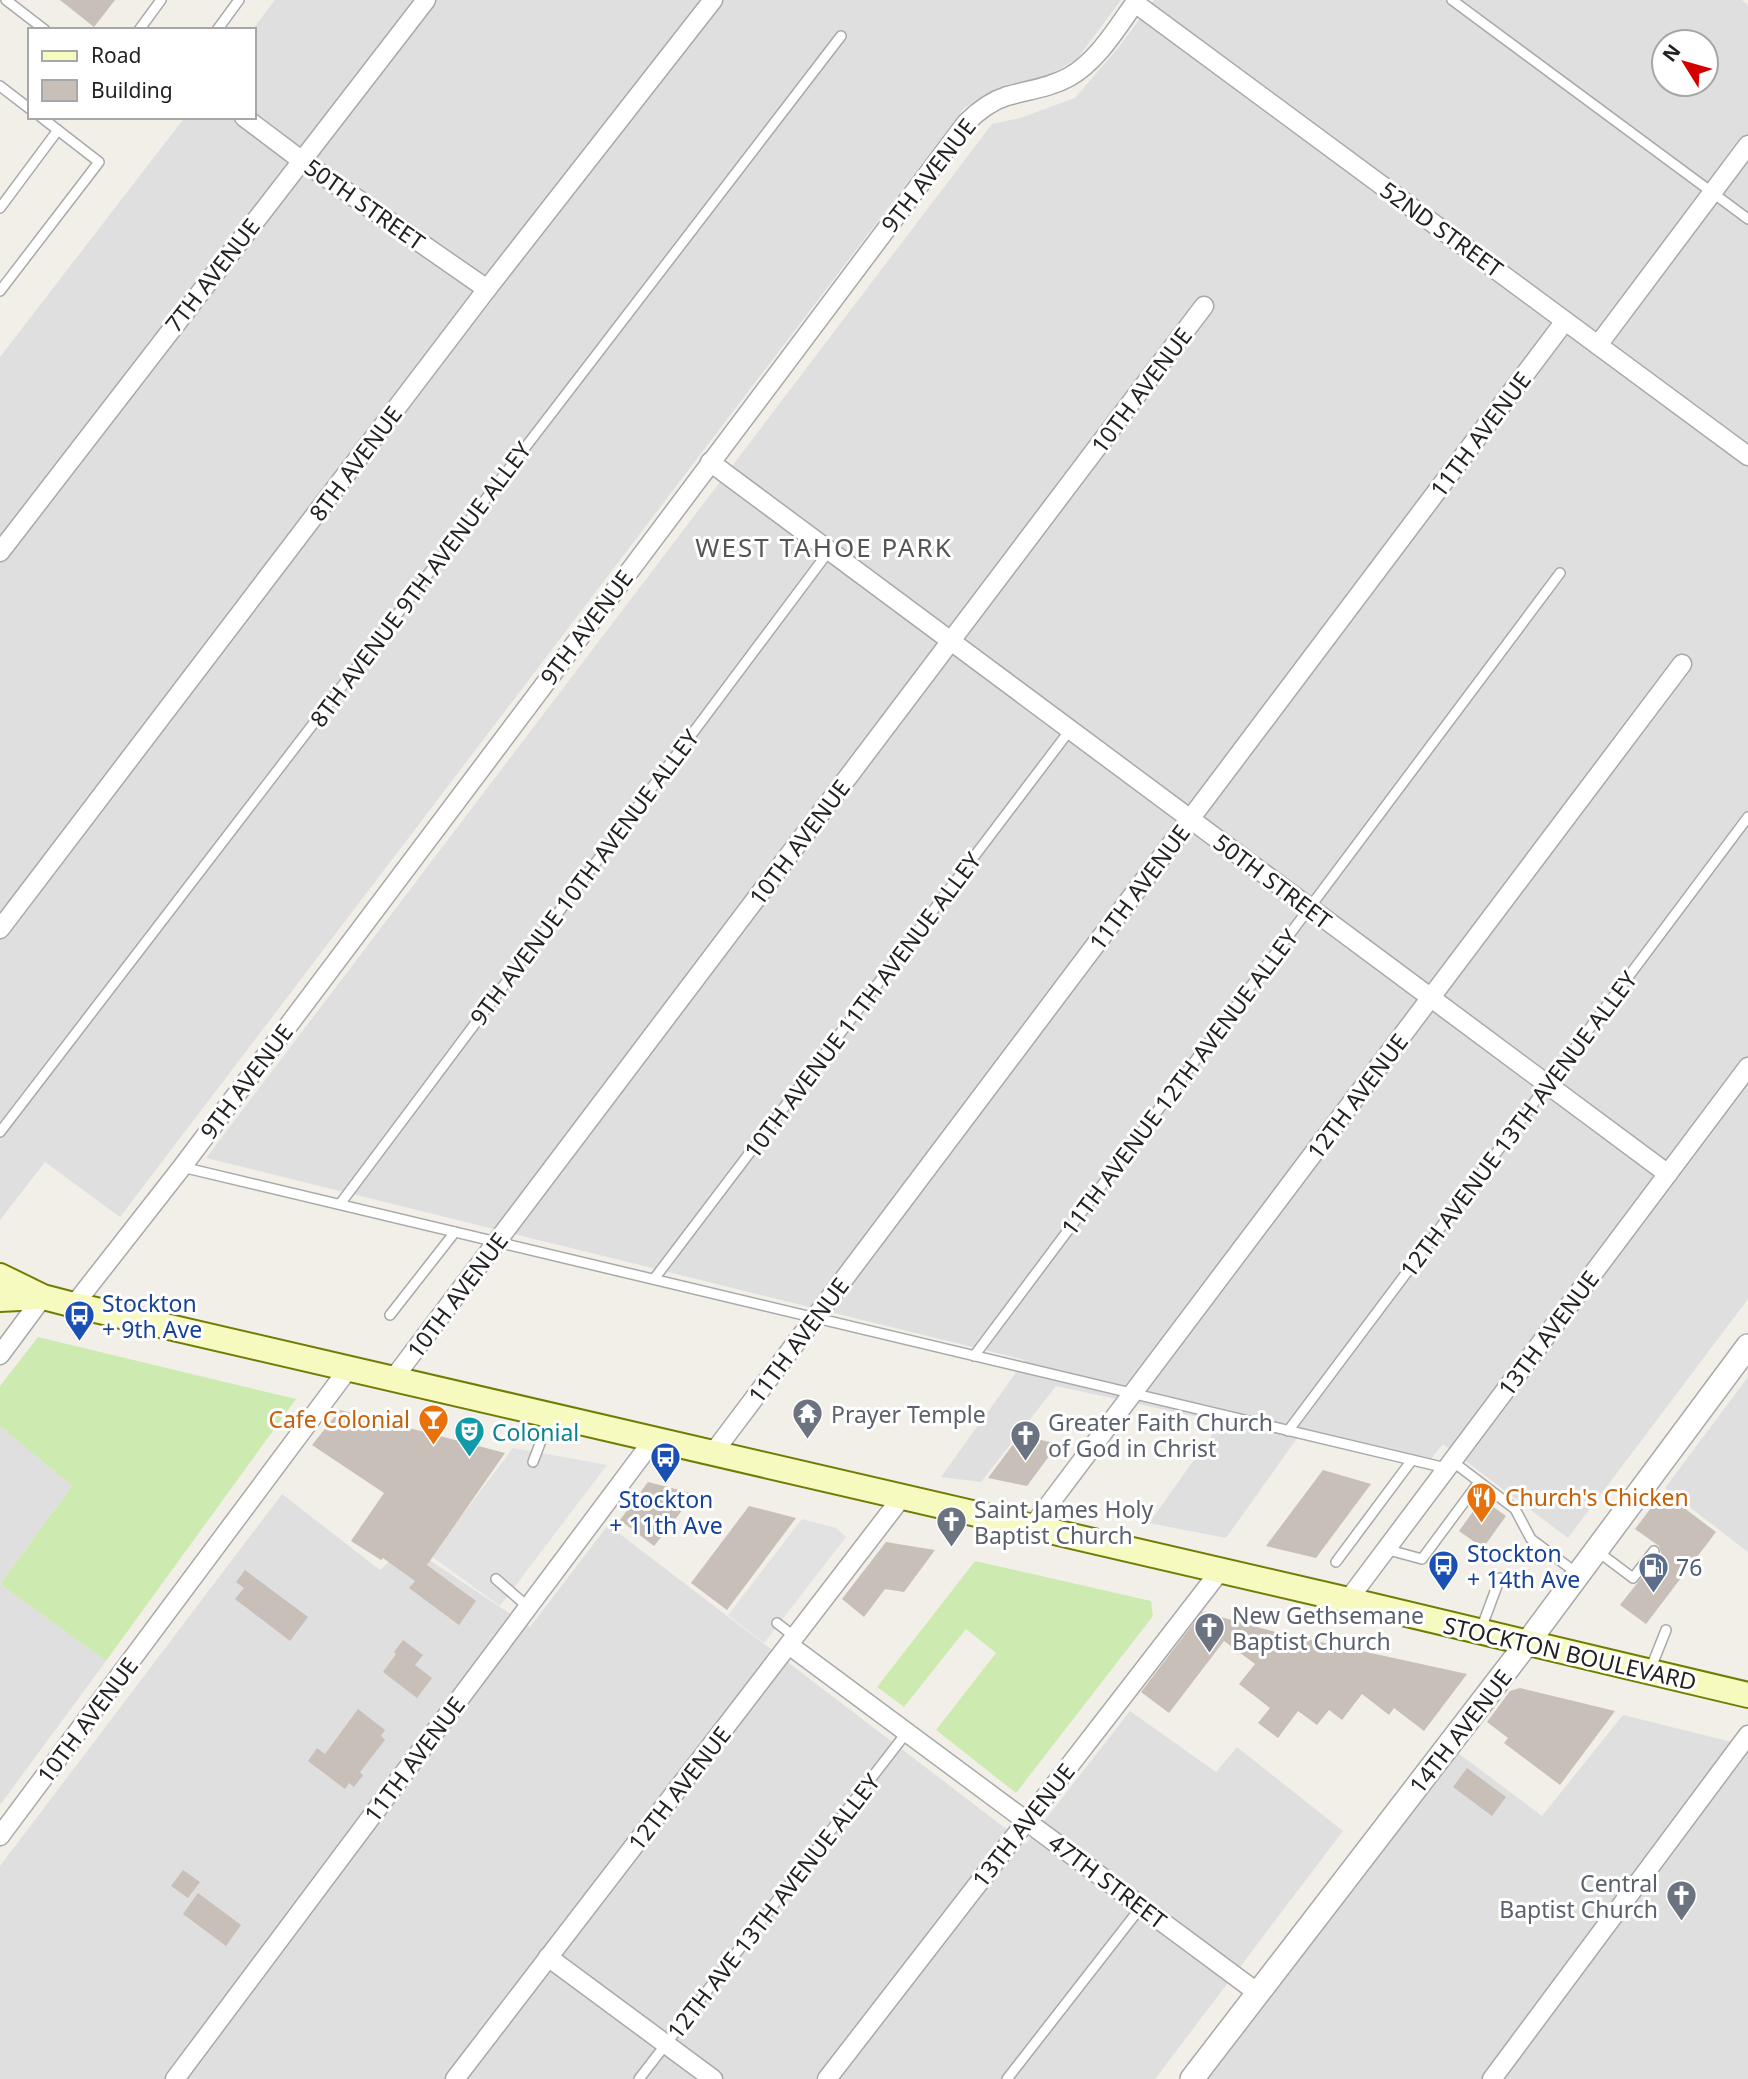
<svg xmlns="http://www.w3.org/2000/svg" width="1748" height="2079" viewBox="0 0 1748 2079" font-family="'Noto Sans',sans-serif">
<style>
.residential{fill:#e0dfdf;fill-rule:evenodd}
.grass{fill:#cdebb0}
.parking{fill:#e2e2e2}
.building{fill:#c7bfb8}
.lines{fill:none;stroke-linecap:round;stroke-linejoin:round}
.service-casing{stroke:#a9a9a9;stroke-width:12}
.minor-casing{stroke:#a9a9a9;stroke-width:21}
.tertiary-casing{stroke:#a9a9a9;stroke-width:26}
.secondary-casing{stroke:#707d05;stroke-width:28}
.service{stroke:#fff;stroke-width:9}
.minor{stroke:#fff;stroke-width:18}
.tertiary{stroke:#fff;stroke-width:23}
.secondary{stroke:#f7fabf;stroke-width:24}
.labels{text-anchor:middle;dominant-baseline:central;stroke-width:6;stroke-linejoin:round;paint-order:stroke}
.street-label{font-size:23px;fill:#222;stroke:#fff}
.transit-label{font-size:23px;fill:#164399;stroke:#fff;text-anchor:start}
.worship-label{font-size:23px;fill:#5b616d;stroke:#fff;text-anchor:start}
.food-label{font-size:23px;fill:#c56008;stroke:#fff;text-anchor:end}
.culture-label{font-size:23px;fill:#0d838f;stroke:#fff;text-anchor:start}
.service-label{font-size:23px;fill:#4e5e75;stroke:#fff;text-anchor:start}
.quarter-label{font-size:26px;letter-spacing:2px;fill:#555;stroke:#fff}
</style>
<rect width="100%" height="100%" fill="#f2efe9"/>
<!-- residential -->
<g class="residential">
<path d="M275,0H1121L1077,59L1047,76L1007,85L964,108L120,1217L45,1162L0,1220V357L185,117H254L252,30Z"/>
<path d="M1154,0H1742L1748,5V1299L1568,1538L1443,1444L1431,1459L1303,1430L1226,1538L1149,1523L1221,1422L1056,1386L981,1482L941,1477L1025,1360L206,1158L992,124L1020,118L1075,98L1118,48ZM1664,42H1706V84H1664Z"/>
<path d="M1748,1377V1552L1665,1488Z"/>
<path d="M0,1426L72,1486L0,1584L106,1661L0,1805Z"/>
<path d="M282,1494L380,1570L407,1545L530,1627L608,1525L1026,1844L1130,1711L1216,1772L1237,1747L1343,1831L1155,2079H0V1866Z"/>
<path d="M1623,1715L1748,1746V2079H1199L1454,1750L1542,1816Z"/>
</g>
<!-- grass -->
<g class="grass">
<path d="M38,1337L296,1399L106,1661L0,1584L72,1486L0,1426V1386Z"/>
<path d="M975,1561L1151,1601L1153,1616L1016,1793L936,1730L996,1653L966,1629L904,1707L877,1687Z"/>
</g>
<!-- parking -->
<g class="parking">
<path d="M513,1448L607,1465L500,1606L431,1556Z"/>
<path d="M802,1519L836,1528L846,1537L764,1643L728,1615Z"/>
</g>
<!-- building -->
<g class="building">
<path d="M60,0H115L94,27Z"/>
<path d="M340,1410L505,1453L427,1565L476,1601L459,1625L409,1588L415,1581L383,1558L381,1560L351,1541L384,1493L312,1445Z"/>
<path d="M1020,1435L1058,1444L1027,1486L988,1478Z"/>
<path d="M1323,1470L1371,1484L1316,1558L1266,1546Z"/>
<path d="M648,1482L695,1494L654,1546L620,1520Z"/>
<path d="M1663,1492L1716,1532L1646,1624L1620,1605L1661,1553L1659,1546L1635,1529Z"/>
<path d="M1482,1499L1506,1516L1483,1548L1459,1531Z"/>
<path d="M749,1506L796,1518L727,1610L691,1583Z"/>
<path d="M886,1542L935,1550L904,1592L885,1589L864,1617L842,1599Z"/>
<path d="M245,1570L308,1617L290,1641L235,1599L244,1588L236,1582Z"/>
<path d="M1202,1612L1279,1633L1467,1674L1424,1731L1394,1708L1389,1715L1362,1694L1342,1720L1329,1710L1317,1725L1298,1711L1278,1738L1258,1723L1270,1708L1239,1684L1255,1664L1224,1641L1169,1713L1141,1692Z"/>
<path d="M403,1640L423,1655L415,1665L432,1678L417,1698L383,1672L396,1654L394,1652Z"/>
<path d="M1520,1688L1615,1711L1560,1785L1504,1743L1508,1738L1487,1722L1510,1691Z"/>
<path d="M358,1709L385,1730L381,1736L385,1740L360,1772L363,1775L354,1787L349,1783L345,1789L308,1761L317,1748L325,1754Z"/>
<path d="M1467,1768L1506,1797L1492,1816L1453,1787Z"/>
<path d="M183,1870L200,1882L188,1898L171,1886Z"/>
<path d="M198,1893L241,1925L226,1946L183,1914Z"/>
</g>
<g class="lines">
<defs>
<g id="service">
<path d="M6,0L45,30"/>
<path d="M1452,0L1748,219"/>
<path d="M139,30L161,0"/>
<path d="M217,30L239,0"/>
<path d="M0,86L30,109"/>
<path d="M0,208L58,130"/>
<path d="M0,291L99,162L41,117"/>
<path d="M0,1132L841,36"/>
<path d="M182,1167L1446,1468"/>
<path d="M340,1204L829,551"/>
<path d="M654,1279L1070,730"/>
<path d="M390,1315L455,1232"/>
<path d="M974,1356L1560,573"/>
<path d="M1288,1431L1748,817"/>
<path d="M1452,1461L1515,1509L1531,1539L1578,1574"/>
<path d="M533,1462L550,1417"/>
<path d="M1385,1549L1422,1559L1479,1482"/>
<path d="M1597,1551L1633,1578L1654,1551"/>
<path d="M1336,1562L1412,1460"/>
<path d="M496,1579L528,1607"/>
<path d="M777,1623L795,1637"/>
<path d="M1481,1629L1500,1578"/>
<path d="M1650,1670L1666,1630"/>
<path d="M639,2079L907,1732"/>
<path d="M1007,2079L1141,1907"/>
</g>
<g id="minor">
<path d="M1135,3L1748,456"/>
<path d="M244,117L301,160L487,289"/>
<path d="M1598,345L1748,145"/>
<path d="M710,462L1668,1174"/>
<path d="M0,552L426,0"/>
<path d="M0,929L487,289L713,0"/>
<path d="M74,1305L182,1167L966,123C978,111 991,101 1007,96C1028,90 1049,88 1069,77C1098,61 1118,26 1137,0"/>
<path d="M0,1355L43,1297"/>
<path d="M393,1379L1204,306"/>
<path d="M713,1453L1565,321"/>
<path d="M1032,1527L1682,664"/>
<path d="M1348,1600L1748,1067"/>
<path d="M789,1645L1258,1993"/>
<path d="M0,1836L349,1368"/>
<path d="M548,1957L713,2079"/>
<path d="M175,2079L654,1439"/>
<path d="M455,2079L902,1497"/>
<path d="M827,2079L1220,1571"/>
<path d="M1492,2079L1748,1735"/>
</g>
<path id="tertiary" d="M1192,2079L1528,1642L1748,1346"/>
<g id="secondary">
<path d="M0,1276L43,1297L74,1305L1348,1600L1748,1695"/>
<path d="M0,1299L39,1297"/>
</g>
</defs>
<!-- service casing -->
<use href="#service" class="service-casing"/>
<!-- minor casing -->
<use href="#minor" class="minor-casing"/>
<!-- tertiary casing -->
<use href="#tertiary" class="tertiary-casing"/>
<!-- secondary casing -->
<use href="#secondary" class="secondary-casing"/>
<!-- service -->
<use href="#service" class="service"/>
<!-- minor -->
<use href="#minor" class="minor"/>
<!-- tertiary -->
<use href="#tertiary" class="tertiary"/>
<!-- secondary -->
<use href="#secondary" class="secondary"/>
</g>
<!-- icons -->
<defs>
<symbol id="bus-pin" viewBox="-11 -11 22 30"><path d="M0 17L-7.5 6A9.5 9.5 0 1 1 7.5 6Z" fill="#1a4fb4" stroke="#fff"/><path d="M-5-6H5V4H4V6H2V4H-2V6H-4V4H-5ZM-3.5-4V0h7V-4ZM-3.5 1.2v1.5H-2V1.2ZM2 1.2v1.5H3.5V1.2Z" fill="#fff"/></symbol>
<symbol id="temple-pin" viewBox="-11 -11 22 30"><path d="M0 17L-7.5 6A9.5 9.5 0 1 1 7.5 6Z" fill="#6b7280" stroke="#fff"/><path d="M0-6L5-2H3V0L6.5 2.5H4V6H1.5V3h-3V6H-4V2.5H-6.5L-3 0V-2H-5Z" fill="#fff"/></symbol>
<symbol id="bar-pin" viewBox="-11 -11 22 30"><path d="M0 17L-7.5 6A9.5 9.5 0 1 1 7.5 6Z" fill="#e8710a" stroke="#fff"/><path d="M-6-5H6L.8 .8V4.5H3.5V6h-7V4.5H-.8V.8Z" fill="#fff"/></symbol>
<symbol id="theatre-pin" viewBox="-11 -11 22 30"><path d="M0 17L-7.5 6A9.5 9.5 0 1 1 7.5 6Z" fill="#0f9aa8" stroke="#fff"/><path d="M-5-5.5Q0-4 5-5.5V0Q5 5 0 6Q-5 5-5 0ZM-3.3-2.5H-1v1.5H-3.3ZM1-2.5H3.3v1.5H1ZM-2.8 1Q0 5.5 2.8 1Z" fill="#fff"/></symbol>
<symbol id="church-pin" viewBox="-11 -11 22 30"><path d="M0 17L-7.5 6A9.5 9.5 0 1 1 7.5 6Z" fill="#6b7280" stroke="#fff"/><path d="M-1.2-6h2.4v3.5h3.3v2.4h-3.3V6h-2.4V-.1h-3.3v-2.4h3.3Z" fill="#fff"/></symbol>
<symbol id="restaurant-pin" viewBox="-11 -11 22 30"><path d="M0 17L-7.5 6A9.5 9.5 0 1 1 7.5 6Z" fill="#e8710a" stroke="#fff"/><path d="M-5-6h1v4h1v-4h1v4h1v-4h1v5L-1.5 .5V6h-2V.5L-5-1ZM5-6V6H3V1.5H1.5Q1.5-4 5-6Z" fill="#fff"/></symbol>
<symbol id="fuel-pin" viewBox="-11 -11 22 30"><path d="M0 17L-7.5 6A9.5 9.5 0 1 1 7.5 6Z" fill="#5c6f8a" stroke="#fff"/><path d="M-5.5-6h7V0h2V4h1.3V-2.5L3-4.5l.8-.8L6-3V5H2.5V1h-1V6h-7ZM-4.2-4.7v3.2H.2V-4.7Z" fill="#fff"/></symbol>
</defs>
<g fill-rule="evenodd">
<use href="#bus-pin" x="62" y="1298" width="35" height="47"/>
<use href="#temple-pin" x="790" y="1396" width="35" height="47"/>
<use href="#bar-pin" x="416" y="1402" width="35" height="47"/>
<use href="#theatre-pin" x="452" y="1414" width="35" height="47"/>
<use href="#church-pin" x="1008" y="1418" width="35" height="47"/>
<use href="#bus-pin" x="648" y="1440" width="35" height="47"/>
<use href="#restaurant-pin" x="1464" y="1480" width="35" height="47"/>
<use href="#church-pin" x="934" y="1504" width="35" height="47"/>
<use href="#bus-pin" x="1426" y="1548" width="35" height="47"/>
<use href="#fuel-pin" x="1636" y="1550" width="35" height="47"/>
<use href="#church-pin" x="1192" y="1610" width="35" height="47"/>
<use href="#church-pin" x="1664" y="1878" width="35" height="47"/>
</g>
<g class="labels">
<!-- street labels -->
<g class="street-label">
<text transform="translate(928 175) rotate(-52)">9TH AVENUE</text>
<text transform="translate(365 204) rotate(35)">50TH STREET</text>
<text transform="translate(1442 229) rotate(36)">52ND STREET</text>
<text transform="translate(212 275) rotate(-52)">7TH AVENUE</text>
<text transform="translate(1141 390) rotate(-53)">10TH AVENUE</text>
<text transform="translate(1480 434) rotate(-53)">11TH AVENUE</text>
<text transform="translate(355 463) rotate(-53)">8TH AVENUE</text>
<text transform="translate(420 584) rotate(-53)">8TH AVENUE 9TH AVENUE ALLEY</text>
<text transform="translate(586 627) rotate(-53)">9TH AVENUE</text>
<text transform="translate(799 842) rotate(-53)">10TH AVENUE</text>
<text transform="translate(584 877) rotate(-53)">9TH AVENUE 10TH AVENUE ALLEY</text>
<text transform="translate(1273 881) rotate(37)">50TH STREET</text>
<text transform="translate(1139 887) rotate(-53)">11TH AVENUE</text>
<text transform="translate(862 1005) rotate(-53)">10TH AVENUE 11TH AVENUE ALLEY</text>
<text transform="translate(246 1081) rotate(-53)">9TH AVENUE</text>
<text transform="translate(1179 1082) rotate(-53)">11TH AVENUE 12TH AVENUE ALLEY</text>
<text transform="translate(1357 1096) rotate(-53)">12TH AVENUE</text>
<text transform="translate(1518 1124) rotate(-53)">12TH AVENUE 13TH AVENUE ALLEY</text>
<text transform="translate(457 1295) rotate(-53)">10TH AVENUE</text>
<text transform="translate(1548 1333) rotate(-53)">13TH AVENUE</text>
<text transform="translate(798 1340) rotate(-53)">11TH AVENUE</text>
<text transform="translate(1570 1653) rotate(13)">STOCKTON BOULEVARD</text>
<text transform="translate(87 1720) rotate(-53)">10TH AVENUE</text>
<text transform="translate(1460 1731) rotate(-52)">14TH AVENUE</text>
<text transform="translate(414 1759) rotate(-53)">11TH AVENUE</text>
<text transform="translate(679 1788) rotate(-52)">12TH AVENUE</text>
<text transform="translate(1023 1825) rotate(-52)">13TH AVENUE</text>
<text transform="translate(1108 1881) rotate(37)">47TH STREET</text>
<text transform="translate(773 1906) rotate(-52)">12TH AVE 13TH AVENUE ALLEY</text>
</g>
<!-- transit labels -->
<g class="transit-label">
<text x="102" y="1303">Stockton<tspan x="102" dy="26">+ 9th Ave</tspan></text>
<text x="666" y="1499" text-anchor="middle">Stockton<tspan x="666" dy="26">+ 11th Ave</tspan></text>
<text x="1467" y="1553">Stockton<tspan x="1467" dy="26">+ 14th Ave</tspan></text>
</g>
<!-- worship labels -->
<g class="worship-label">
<text x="831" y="1414">Prayer Temple</text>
<text x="1048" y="1422">Greater Faith Church<tspan x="1048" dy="26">of God in Christ</tspan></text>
<text x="974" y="1509">Saint James Holy<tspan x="974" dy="26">Baptist Church</tspan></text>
<text x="1232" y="1615">New Gethsemane<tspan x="1232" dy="26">Baptist Church</tspan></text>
<text x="1658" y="1883" text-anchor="end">Central<tspan x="1658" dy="26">Baptist Church</tspan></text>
</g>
<!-- food labels -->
<g class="food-label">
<text x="410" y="1419">Cafe Colonial</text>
<text x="1505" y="1497" text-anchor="start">Church's Chicken</text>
</g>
<!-- culture labels -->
<g class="culture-label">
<text x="492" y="1432">Colonial</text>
</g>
<!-- service labels -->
<g class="service-label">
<text x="1676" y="1567">76</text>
</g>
<!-- quarter labels -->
<g class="quarter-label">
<text x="824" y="547">WEST TAHOE PARK</text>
</g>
</g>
<!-- legend -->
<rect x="28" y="28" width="228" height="91" fill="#ffffff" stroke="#a7a7a7" stroke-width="2"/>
<rect x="42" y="51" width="35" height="10" fill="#f7fabf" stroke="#a7a7a7" stroke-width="2"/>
<text x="91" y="63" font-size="21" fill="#222222">Road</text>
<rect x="42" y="80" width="35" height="21" fill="#c7bfb8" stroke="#a7a7a7" stroke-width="2"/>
<text x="91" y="98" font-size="21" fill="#222222">Building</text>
<!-- north arrow -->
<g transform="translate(1685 63) rotate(307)"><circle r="33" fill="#ffffff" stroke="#a7a7a7" stroke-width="2"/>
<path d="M0-5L12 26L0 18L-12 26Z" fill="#d40000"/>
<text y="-10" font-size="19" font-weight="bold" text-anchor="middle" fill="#222222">N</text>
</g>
</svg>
